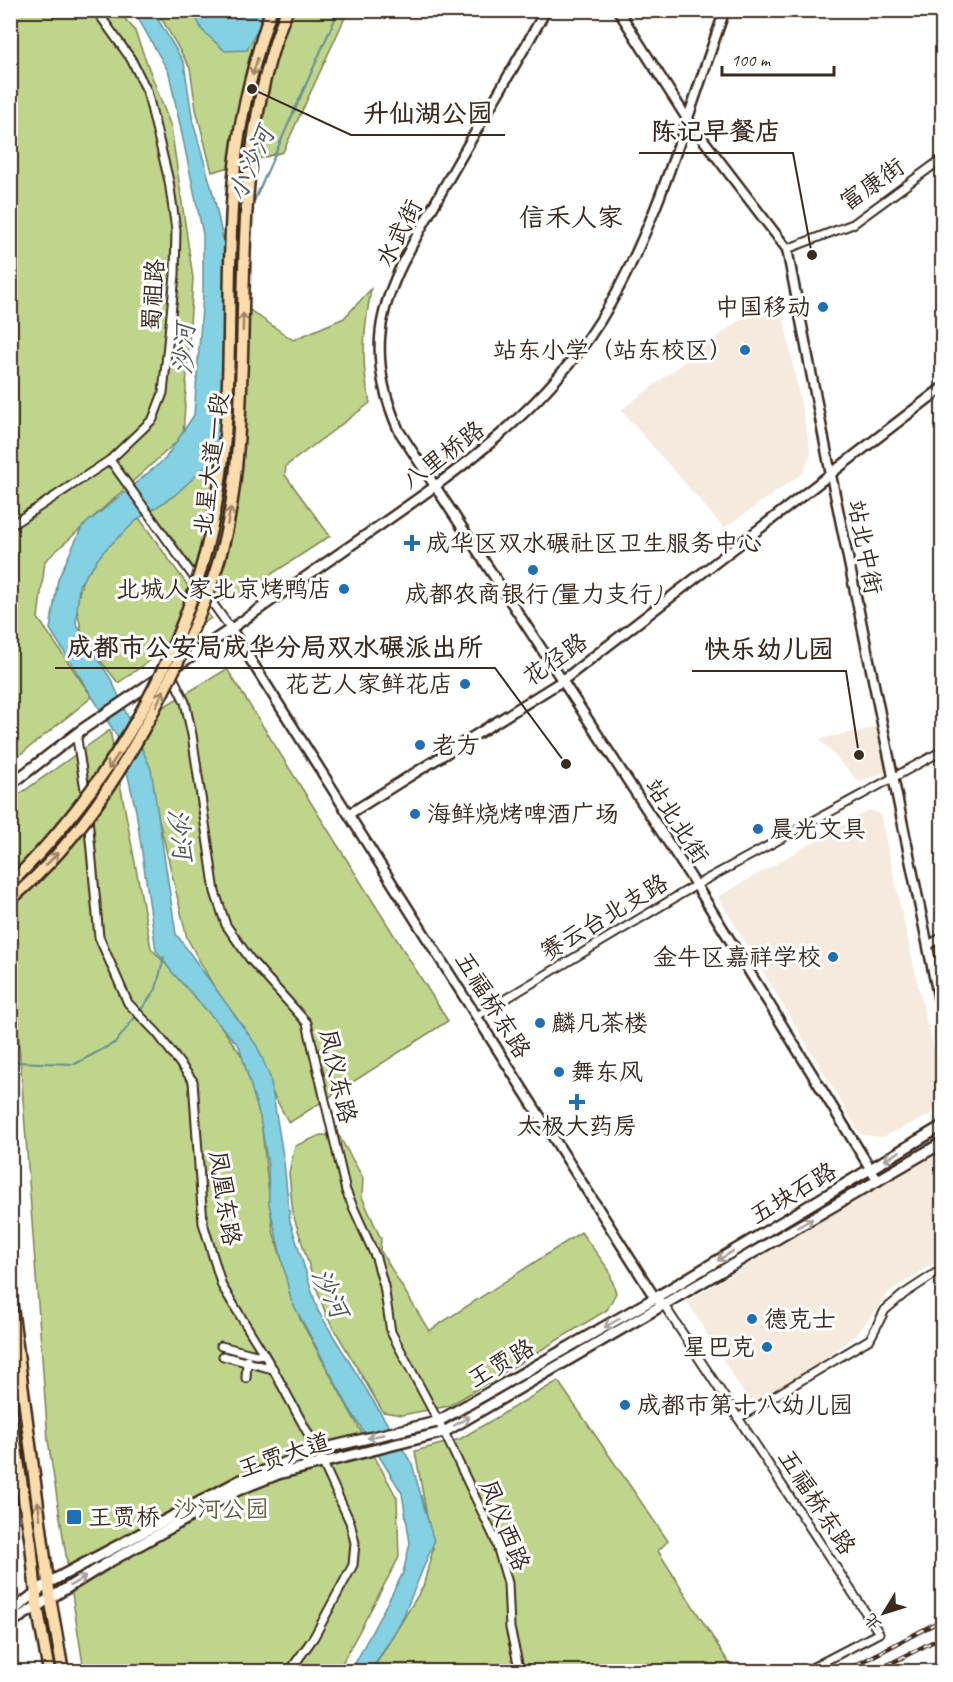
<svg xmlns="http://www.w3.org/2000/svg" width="953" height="1682" viewBox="0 0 953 1682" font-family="Caveat,'LXGW WenKai TC',sans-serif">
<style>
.built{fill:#f5eadd}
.green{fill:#bfd58b;stroke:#7d8054;stroke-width:1.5}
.water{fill:#84d1e3;stroke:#678e94;stroke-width:1.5}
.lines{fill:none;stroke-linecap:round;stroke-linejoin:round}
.stream{stroke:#678e94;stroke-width:2}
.minor-casing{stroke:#3b2a1e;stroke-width:11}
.tertiary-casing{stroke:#3b2a1e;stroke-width:13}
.secondary-casing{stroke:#3b2a1e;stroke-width:14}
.primary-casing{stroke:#3b2a1e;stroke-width:15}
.minor{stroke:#fff;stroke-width:7}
.tertiary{stroke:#fff;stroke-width:8}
.secondary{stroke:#fff;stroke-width:9}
.primary{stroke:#fcdcac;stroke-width:10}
.rail-casing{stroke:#3b2a1e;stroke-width:4.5}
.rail{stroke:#fff;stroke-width:2;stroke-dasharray:7;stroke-linecap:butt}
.trunk-bridge-casing{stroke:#3b2a1e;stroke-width:15;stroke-linecap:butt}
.trunk-bridge{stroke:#fcdcac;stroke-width:10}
.oneway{stroke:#9c8365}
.oneway2{stroke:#a79f9a}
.poi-dot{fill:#1f6fb2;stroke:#fff;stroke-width:2}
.labels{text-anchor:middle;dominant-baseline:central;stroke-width:6;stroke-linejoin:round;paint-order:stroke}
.street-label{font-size:24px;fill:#3b2a1e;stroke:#fff}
.poi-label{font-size:24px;fill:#3b2a1e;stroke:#fff;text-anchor:start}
.park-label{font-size:24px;fill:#635d3f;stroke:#fff}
.water-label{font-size:26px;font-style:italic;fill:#515c59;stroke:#fff}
.neighbourhood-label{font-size:26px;fill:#3b2a1e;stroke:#fff}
.leader{fill:none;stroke:#3b2a1e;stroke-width:2}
.callout-dot{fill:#3b2a1e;stroke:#fff;stroke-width:2}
.callout-label{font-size:26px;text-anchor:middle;font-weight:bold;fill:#3b2a1e;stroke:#fff;stroke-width:6;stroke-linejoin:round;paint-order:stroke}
</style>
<rect width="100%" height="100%" fill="#fff"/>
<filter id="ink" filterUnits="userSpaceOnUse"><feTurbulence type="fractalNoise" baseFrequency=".0167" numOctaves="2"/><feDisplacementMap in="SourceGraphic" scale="12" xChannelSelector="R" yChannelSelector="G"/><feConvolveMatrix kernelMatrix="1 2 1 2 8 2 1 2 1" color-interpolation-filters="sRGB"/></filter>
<g filter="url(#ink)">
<!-- built -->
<g class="built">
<path d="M778,291L811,453L803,473L724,528L621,410Z"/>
<path d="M878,727L887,771L859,782L819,739Z"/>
<path d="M869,810L880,814L925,1016L942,1077V1091L930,1115L883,1137L861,1135L718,897Z"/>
<path d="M942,1150V1258L889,1292L858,1333L755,1412L687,1301Z"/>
</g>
<!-- green -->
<g class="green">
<path d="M11,11H118L134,29L171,127L193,278L183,436L45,561L38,618L92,697L11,762Z"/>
<path d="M157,11H348L283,152L212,172L196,109L190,68Z"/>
<path d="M371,289C364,330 360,362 370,403L286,466L285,475L330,536L235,598L218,601L151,509L199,457L221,290L293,340L344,318Z"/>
<path d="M137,515L211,618L118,683L83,638L76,606L83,578L98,547Z"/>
<path d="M227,669L448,1021L289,1123L187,938L136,723Z"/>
<path d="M110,730L151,948L218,1022L244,1059L261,1120L273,1231L300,1319L397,1498L399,1557L338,1671H84L48,1440L11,935L10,801Z"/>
<path d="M321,1135L339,1136L363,1178L362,1197L381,1239L380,1250L429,1331L581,1232L609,1270L616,1293L607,1310L449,1406L402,1415L383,1412L326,1315L312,1275L293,1214L289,1173L295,1146Z"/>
<path d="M558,1381L668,1541L658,1551L734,1671L371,1672L423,1587L433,1549L415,1451L460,1439Z"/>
</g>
<!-- water -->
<g class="water">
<path d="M134,11H153L184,63L193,122L214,197L235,296L227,447L175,495L138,519L103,552L79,585L76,624L112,681L151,769L176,934L257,1046L270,1077L284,1162L290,1221L318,1311L412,1464L434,1542L401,1622L371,1671H351L403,1573L410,1543L402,1493L349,1408L291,1300L269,1204L268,1166L260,1117L239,1046L171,971L156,950L136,811L120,741L50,629L58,579L82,527L165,459L194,415L203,294V234L169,73Z"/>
<path d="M193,11H267L247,50L225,51L202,30Z"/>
</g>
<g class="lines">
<!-- stream -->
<g class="stream">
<path d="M252,206L339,10"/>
<path d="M235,245L241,231"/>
<path d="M140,1011L156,989L164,957"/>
<path d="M10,1062L75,1064L116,1042L136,1016"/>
</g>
<defs>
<g id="minor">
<path d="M787,249L853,224L942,159"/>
<path d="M110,460L231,629"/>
<path d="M10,526L110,460L153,419L163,393L175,275L176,230L169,181L147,91L131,59L96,10"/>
<path d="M171,673L185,702L192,735L215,892L226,925L250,959L307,1023L346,1191L376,1258L384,1286L391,1332L444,1432L495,1539L508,1583L510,1628L520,1672"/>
<path d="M80,731L77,739L86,796L99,937L128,1003L157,1033L193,1081L203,1223L222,1286L273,1369L317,1450L350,1522L355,1543L353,1565L314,1637L289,1672"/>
<path d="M929,945L942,937"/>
<path d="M477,1016L696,885L942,751"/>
<path d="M664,1305L879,1633L804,1672"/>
<path d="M221,1346L256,1355L264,1354"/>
<path d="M223,1356L273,1369"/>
<path d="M246,1378L247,1360"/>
<path d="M738,1418L870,1339L885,1310L904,1294L942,1269"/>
</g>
<g id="tertiary">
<path d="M546,10C511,73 474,133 439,196C416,239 383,288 380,338C378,372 386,401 399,431L696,885L878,1181"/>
<path d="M618,10L686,117L787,249L831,475L942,1015"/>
<path d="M349,814L562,681L942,388"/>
<path d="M664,1305L655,1298L231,629C279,595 327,562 376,528C461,469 544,410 600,321C657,229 688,112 725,10"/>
</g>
<g id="secondary">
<path d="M10,785L80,731L231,629"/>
<path d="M10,1613L48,1583L239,1481L317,1450L437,1422L655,1298L942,1126"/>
<path d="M10,1623L109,1562L238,1490L278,1474L444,1432L942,1143"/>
</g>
<g id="primary">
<path d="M10,1292L50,1597L63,1672"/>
<path d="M10,1409L31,1544L37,1605L49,1672"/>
</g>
</defs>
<!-- minor casing -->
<use href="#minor" class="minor-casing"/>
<!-- tertiary casing -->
<use href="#tertiary" class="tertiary-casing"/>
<!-- secondary casing -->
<use href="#secondary" class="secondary-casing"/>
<!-- primary casing -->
<use href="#primary" class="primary-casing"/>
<!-- minor -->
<use href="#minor" class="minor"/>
<!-- tertiary -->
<use href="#tertiary" class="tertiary"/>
<!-- secondary -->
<use href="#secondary" class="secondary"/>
<!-- primary -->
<use href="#primary" class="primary"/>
<defs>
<g id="rail">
<path d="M843,1672L942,1620"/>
<path d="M874,1672L942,1637"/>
</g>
</defs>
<!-- rail casing -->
<use href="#rail" class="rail-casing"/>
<!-- rail -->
<use href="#rail" class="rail"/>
<defs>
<g id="trunk-bridge">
<path d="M10,884C126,769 205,621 223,458C233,364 226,269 234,176C239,119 253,64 271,10"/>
<path d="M10,900C85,837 134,753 176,666C194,627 213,587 223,545C236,494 239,439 241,387C246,261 238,129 287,10"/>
</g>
</defs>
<!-- trunk-bridge casing -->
<use href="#trunk-bridge" class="trunk-bridge-casing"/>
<!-- trunk-bridge -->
<use href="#trunk-bridge" class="trunk-bridge"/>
</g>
<!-- one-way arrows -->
<defs><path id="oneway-shaft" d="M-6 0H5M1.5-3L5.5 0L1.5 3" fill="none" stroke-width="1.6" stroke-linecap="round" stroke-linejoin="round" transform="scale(1.5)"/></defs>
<g class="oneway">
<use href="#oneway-shaft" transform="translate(255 67) rotate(106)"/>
<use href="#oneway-shaft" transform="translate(243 322) rotate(-89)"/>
<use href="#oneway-shaft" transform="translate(229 516) rotate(-79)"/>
<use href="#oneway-shaft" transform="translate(160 698) rotate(-64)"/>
<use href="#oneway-shaft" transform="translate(113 762) rotate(123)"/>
<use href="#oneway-shaft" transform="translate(52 859) rotate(-46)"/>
<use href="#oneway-shaft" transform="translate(39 1510) rotate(-97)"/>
</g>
<g class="oneway2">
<use href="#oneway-shaft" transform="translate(892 1156) rotate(149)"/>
<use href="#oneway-shaft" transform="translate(805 1223) rotate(-30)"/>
<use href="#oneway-shaft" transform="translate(725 1256) rotate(149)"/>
<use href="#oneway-shaft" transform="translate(612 1323) rotate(150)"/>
<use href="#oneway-shaft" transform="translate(462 1421) rotate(-30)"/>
<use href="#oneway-shaft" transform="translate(376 1436) rotate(167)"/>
<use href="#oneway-shaft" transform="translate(78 1581) rotate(-31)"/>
</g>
</g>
<!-- markers -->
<g class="poi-dot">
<circle cx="823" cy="307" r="6"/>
<circle cx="745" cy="350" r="6"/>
<path d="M409 534h6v6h6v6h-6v6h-6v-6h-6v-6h6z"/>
<circle cx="533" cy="570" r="6"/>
<circle cx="344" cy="589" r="6"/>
<circle cx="465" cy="684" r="6"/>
<circle cx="420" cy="745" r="6"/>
<circle cx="415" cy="814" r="6"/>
<circle cx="758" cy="829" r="6"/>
<circle cx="833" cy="957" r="6"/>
<circle cx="540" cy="1023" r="6"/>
<circle cx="559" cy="1072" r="6"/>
<path d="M574 1093h6v6h6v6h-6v6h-6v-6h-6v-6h6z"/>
<circle cx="752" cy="1319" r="6"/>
<circle cx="767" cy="1347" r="6"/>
<circle cx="625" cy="1405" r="6"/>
<rect x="66" y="1509" width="16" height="16" rx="3"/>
</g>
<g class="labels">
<!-- street labels -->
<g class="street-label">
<text transform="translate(872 184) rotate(-35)">富康街</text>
<text transform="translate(399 233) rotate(-63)">水武街</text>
<text transform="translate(153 295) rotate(-86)">蜀祖路</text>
<text transform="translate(443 455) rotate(-37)">八里桥路</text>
<text transform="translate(211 464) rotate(-83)">北星大道一段</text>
<text transform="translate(865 547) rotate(79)">站北中街</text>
<text transform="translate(555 659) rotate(-35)">花径路</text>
<text transform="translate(677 821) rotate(57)">站北北街</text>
<text transform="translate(604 917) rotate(-31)">赛云台北支路</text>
<text transform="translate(493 1005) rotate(58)">五福桥东路</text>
<text transform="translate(338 1076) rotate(77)">凤仪东路</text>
<text transform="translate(793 1193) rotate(-31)">五块石路</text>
<text transform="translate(225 1198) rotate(81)">凤凰东路</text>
<text transform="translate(501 1363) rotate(-30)">王贾路</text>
<text transform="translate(284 1455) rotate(-18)">王贾大道</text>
<text transform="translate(817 1502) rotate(57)">五福桥东路</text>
<text transform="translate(505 1525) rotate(68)">凤仪西路</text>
</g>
<!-- poi labels -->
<g class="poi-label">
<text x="811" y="307" text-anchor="end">中国移动</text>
<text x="733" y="350" text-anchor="end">站东小学（站东校区）</text>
<text x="426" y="543">成华区双水碾社区卫生服务中心</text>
<text x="332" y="589" text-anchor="end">北城人家北京烤鸭店</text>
<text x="533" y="594" text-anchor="middle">成都农商银行(量力支行)</text>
<text x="453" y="684" text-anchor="end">花艺人家鲜花店</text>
<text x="432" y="745">老方</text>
<text x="427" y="814">海鲜烧烤啤酒广场</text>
<text x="770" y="829">晨光文具</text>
<text x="821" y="957" text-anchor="end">金牛区嘉祥学校</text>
<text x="552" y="1023">麟凡茶楼</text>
<text x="571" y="1072">舞东风</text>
<text x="577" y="1126" text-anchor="middle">太极大药房</text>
<text x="764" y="1319">德克士</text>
<text x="755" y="1347" text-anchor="end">星巴克</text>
<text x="637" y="1405">成都市第十八幼儿园</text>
<text x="88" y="1517">王贾桥</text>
</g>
<!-- park labels -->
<g class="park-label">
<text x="221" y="1509">沙河公园</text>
</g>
<!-- water labels -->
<g class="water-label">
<text transform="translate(251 164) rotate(-66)">小沙河</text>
<text transform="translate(184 349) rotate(-87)">沙河</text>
<text transform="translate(180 834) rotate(83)">沙河</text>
<text transform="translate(330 1293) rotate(64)">沙河</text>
</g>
<!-- neighbourhood labels -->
<g class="neighbourhood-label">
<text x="571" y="217">信禾人家</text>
</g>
</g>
<!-- callouts -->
<path class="leader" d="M252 89L351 135H505M812 255L793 153H639M566 764L495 668H55M859 755L846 671H692"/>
<g class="callout-dot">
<circle cx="252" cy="89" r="6"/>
<circle cx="812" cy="255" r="6"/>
<circle cx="566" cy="764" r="6"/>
<circle cx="859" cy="755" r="6"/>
</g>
<g class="callout-label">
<text x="428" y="122">升仙湖公园</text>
<text x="716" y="140">陈记早餐店</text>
<text x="275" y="656">成都市公安局成华分局双水碾派出所</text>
<text x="769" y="658">快乐幼儿园</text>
</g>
<!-- margin -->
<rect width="953" height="1682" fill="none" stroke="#fff" stroke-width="36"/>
<rect x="18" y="18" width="917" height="1646" fill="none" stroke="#3b2a1e" stroke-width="2" filter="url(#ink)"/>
<!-- north arrow -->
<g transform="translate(884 1613) rotate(232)" stroke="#ffffff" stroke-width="4.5" paint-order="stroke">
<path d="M0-4.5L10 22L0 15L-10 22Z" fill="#3b2a1e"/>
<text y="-9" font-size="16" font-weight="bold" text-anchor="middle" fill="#3b2a1e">北</text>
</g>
<!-- scale -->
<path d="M722 66v9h112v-9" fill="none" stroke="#3b2a1e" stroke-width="3"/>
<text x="731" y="66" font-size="18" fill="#3b2a1e" stroke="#ffffff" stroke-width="4.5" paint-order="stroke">100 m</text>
</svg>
